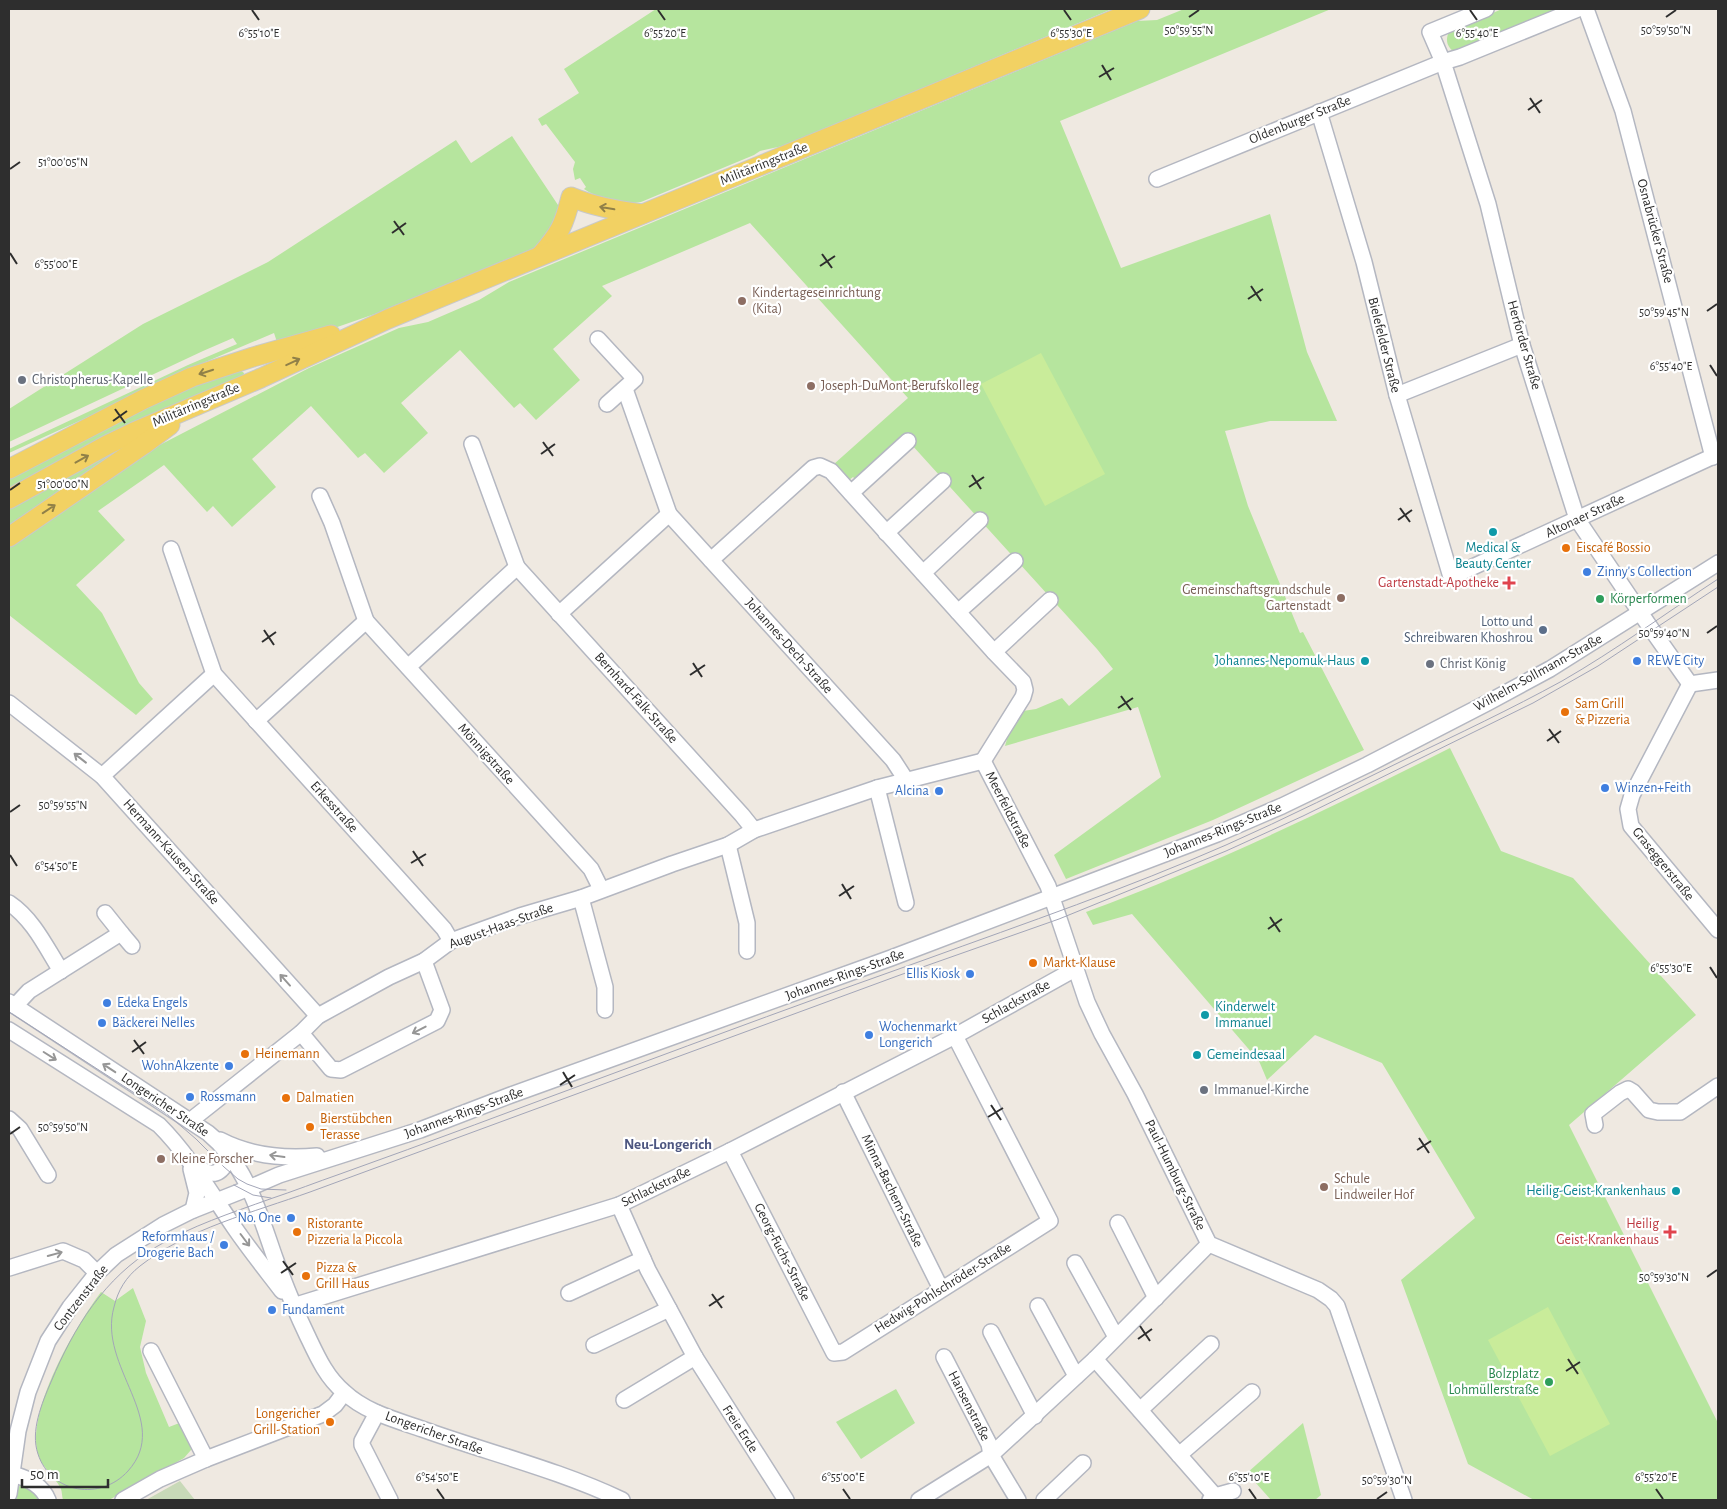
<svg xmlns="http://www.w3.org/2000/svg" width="1727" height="1509" viewBox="0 0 1727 1509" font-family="'Alegreya Sans',sans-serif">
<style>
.green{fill:#b6e59e}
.cemetery{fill:#c8d9b8}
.pitch{fill:#c9ec9a}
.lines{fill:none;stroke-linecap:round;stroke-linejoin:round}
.minor-casing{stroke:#b4b7c1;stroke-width:18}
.major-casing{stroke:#c9c9c9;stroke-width:21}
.minor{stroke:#fff;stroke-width:15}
.major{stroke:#f2d163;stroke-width:19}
.tram{stroke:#a3a6b8;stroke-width:1}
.oneway{stroke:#908048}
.oneway2{stroke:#969696}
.ticks{fill:none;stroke:#2e2e2e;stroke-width:2}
.education-dot{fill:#8d6e63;stroke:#fff;stroke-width:2}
.worship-dot{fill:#6b7280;stroke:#fff;stroke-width:2}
.culture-dot{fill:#0f9aa8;stroke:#fff;stroke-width:2}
.food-dot{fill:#e8710a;stroke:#fff;stroke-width:2}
.shop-dot{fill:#3f7fe0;stroke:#fff;stroke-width:2}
.health-dot{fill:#e0444e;stroke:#fff;stroke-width:2}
.leisure-dot{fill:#2e9e5b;stroke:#fff;stroke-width:2}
.service-dot{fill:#5c6f8a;stroke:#fff;stroke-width:2}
.labels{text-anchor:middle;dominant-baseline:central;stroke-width:4.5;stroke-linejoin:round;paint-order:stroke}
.street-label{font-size:14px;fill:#2e2e2e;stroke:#fff}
.education-label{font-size:14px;fill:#785e54;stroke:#fff;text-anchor:start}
.worship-label{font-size:14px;fill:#5b616d;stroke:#fff;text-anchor:start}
.culture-label{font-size:14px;fill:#0d838f;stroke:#fff;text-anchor:end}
.food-label{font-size:14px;fill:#c56008;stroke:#fff;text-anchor:start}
.shop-label{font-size:14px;fill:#366cbe;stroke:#fff;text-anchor:start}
.health-label{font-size:14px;fill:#be3a42;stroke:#fff;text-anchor:end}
.leisure-label{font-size:14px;fill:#27864d;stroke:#fff;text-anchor:start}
.service-label{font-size:14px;fill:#4e5e75;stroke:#fff;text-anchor:end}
.neighbourhood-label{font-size:15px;font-weight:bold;fill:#4d5680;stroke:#fff}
.ticks-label{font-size:12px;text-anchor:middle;fill:#2e2e2e;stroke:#fff;stroke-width:4.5;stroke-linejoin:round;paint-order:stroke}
</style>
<rect width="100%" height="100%" fill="#efe9e1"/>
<!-- green -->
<g class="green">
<path d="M656,9H1112L787,145L760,151L754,155L641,202C623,206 599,199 584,189L586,187L580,178L575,180L573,169L575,162L546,124L542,126L538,119L579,93L564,69Z"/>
<path d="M1184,9H1331L1060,121L1121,268L1270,214L1307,352L1337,421H1270L1225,431L1248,506L1300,633L1303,632L1364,750L1213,820L1066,879L1054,855L1161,777L1138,707L1005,746L1009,732L1023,711L1036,709L1062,698L1069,706L1113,669L1097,649L911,444L855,479L853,477L849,480L834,464L908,398L750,223L602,286L612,296L553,349L580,380L536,420L520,403L514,408L460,350L401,403L428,433L384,473L365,453L358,458L311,406L252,459L276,487L232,527L213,506L207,512L164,465L98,511L125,540L76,585L102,613L139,683L153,699L136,715L9,615V547L152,449L309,368L399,328L428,322L479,300L509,282L1137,21L1157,20Z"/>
<path d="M1502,9H1566L1454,52C1447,47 1445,40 1449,32Z"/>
<path d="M512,136L558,205L562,223L539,247L395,307L320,333L278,345L274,333L189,369L134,396L9,453V449L188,365L237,344L233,338L203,351L9,442V409L143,324L268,262L456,140L471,163Z"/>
<path d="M240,370L244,373L243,378L166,408L9,491V479L126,416L184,389Z"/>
<path d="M138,438L9,528V508Z"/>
<path d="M1450,748L1501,851L1573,878L1696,1015L1569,1125L1718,1423V1500H1534L1468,1464L1401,1280L1475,1218L1382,1063L1315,1035L1267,1080L1259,1061L1132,914L1093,925L1086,912C1211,866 1331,808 1450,748Z"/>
<path d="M133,1288L146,1321L140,1347L146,1373L169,1427L182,1422L190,1440L191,1450L184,1458L109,1500H63C62,1497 62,1492 61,1489C55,1476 41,1467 38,1454C26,1410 75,1327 101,1292L115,1301Z"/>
<path d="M896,1389L915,1423L861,1459L836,1422Z"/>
<path d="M1303,1423L1321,1495L1315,1500H1271L1247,1473Z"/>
<path d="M21,1484H26L39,1500H16L18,1488Z"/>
</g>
<!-- cemetery -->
<path class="cemetery" d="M180,1481L195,1500H146Z"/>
<!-- pitch -->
<g class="pitch">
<path d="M1041,353L1105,474L1045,506L981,384Z"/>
<path d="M1548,1307L1610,1424L1550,1456L1488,1340Z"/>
</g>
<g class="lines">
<defs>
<g id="minor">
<path d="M1578,9L1460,57L1443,62L1488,204L1522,345L1577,519L1652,630L1690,684L1718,680"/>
<path d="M1586,9L1623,111L1713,457"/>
<path d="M1319,112L1364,262L1397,395L1451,577L1718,454"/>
<path d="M1157,179L1443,62L1430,32L1486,9"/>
<path d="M598,339L635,379L607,404"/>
<path d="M625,389L669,514"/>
<path d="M1397,395L1522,345"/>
<path d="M472,444L517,567"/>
<path d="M851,493L908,441"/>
<path d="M320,496L332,523L366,621"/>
<path d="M886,533L943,481"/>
<path d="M171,549L214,674L444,929L451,941"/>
<path d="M711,560L813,468L820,466L831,471L994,652L1023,682L1025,690L1023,697L983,761"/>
<path d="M923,573L980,520"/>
<path d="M958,612L1015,561"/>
<path d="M559,614L669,514L893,760L906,780"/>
<path d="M994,652L1050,600"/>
<path d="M408,667L517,567L742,815L754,830"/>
<path d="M1690,684L1632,795L1628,809L1631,826L1718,930"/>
<path d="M9,703L102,776L318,1016"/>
<path d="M256,721L366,621L591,869L601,889"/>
<path d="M983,761L1048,886L1087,1002L1102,1034L1135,1094L1209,1244L1318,1290L1331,1299L1337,1306L1404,1500"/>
<path d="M102,776L214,674"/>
<path d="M877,788L906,903"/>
<path d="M728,845L747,923V951"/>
<path d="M581,898L605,987V1010"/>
<path d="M9,903C33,919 46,947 61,971"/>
<path d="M121,933L132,946"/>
<path d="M9,1002L208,1133C247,1165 259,1213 275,1258C285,1285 295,1310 307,1335C317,1356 326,1377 344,1392C365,1412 396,1420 422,1429C489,1453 559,1470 622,1500"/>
<path d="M15,1006L29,991L121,933L105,913"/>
<path d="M9,1030L159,1125C189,1155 210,1192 234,1227C249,1249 266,1270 282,1291"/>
<path d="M301,1033L331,1069L341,1070L437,1021L442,1010L424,961"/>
<path d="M843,1092L941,1289"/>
<path d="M9,1119L20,1129L48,1175"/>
<path d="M190,1121L301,1033L318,1016L389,977L424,961L451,941L520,916L581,898L672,864L728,845L754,830L877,788L983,761"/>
<path d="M1595,1125L1593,1114L1620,1093L1628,1089L1633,1092L1649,1110L1658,1112H1680L1718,1086"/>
<path d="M220,1140C249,1155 284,1159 317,1156"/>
<path d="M730,1151L834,1353L843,1352L1050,1221L955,1036"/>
<path d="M194,1164C206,1174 217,1179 226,1163V1150"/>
<path d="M191,1169L197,1193L193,1210"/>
<path d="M619,1205L648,1270L695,1357L786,1500"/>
<path d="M1118,1223L1156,1298"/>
<path d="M1075,1263L1116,1337"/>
<path d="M9,1268L63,1251L84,1260L97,1273"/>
<path d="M569,1293L643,1259"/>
<path d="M293,1306L619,1205L730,1151L955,1036L1075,969"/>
<path d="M1038,1306L1076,1376"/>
<path d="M991,1332L1035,1416"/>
<path d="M594,1345L669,1309"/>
<path d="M151,1351L206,1459"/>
<path d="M944,1357L989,1444L991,1455L1018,1500"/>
<path d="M1095,1359L1215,1496"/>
<path d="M624,1400L695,1357"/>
<path d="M1140,1410L1211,1344"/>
<path d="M377,1413L362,1441V1445L390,1500"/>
<path d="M1179,1455L1252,1392"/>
<path d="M12,1474C28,1478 42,1485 48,1500"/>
<path d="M9,1494L18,1431L28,1392L48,1341L70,1307L97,1273L116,1255L163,1225L191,1211L249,1188L279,1175L420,1130L511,1095L891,958L1217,834L1282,806L1367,765L1487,703L1550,669L1718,563"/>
<path d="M123,1500L160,1479L206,1459L323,1414L335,1405L344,1393"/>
<path d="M919,1500L991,1455L1095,1359L1209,1244"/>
<path d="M1044,1500L1083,1463"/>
<path d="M1210,1500L1215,1496L1233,1491"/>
</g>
<g id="major">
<path d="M541,255C560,233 564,225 571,197C595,207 617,210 642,214"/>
<path d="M9,469L144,399L192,377L253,357L331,335"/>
<path d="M9,499L107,445L134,432L261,378L388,319L1140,9"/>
<path d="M9,537L143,445L170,425"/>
</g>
</defs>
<!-- minor casing -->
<use href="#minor" class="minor-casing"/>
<!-- major casing -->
<use href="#major" class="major-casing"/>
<!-- minor -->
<use href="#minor" class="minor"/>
<!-- major -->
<use href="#major" class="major"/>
<!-- tram -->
<g class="tram">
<path d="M1718,579C1666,613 1616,650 1562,681C1511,709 1458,734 1406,759C1346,788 1287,818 1226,845C1128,888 1026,923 924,960C819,997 714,1036 609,1075C519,1108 430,1142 340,1174C317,1182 294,1191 270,1199C231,1213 191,1226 156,1247C104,1278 74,1327 51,1382C42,1403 30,1431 38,1454C51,1494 101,1501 128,1471C173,1421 97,1367 114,1307C118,1290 126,1277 140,1266C187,1229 254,1212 310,1192L900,975L1059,919L1226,851L1303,816L1533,703L1598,666L1718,587"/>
<path d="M9,1012L167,1114L196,1139L224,1167L238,1179L247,1184L261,1189L286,1190"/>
<path d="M234,1185L253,1195L271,1198"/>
</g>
</g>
<!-- one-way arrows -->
<defs><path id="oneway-shaft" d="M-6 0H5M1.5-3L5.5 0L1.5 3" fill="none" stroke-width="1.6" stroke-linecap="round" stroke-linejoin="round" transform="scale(1.25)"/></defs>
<g class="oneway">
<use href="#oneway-shaft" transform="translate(607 208) rotate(-170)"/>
<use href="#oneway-shaft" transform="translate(293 362) rotate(-25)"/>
<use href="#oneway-shaft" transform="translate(206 372) rotate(162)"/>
<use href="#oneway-shaft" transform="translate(82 459) rotate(-29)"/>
<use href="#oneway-shaft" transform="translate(49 509) rotate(-34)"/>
</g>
<g class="oneway2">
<use href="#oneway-shaft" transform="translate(80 758) rotate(-142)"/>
<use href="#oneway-shaft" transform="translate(285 980) rotate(-132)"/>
<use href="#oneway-shaft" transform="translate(419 1030) rotate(153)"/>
<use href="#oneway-shaft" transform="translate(50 1056) rotate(32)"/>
<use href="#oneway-shaft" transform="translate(109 1068) rotate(-147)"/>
<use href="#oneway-shaft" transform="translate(277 1156) rotate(-172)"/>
<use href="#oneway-shaft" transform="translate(245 1240) rotate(53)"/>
<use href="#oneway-shaft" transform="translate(55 1254) rotate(-15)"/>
</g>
<!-- ticks -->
<path class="ticks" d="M252,10L259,20M658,10L665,20M1064,10L1071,20M1470,10L1477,20M1189,17L1199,10M1666,17L1676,10M1102,65L1111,80M1099,77L1114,68M1530,98L1540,113M1528,110L1542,100M10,169L20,162M394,221L404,235M392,233L406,223M10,253L17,264M822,254L832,268M820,266L835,256M1251,286L1261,301M1248,299L1263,289M1707,311L1717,304M1710,365L1717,376M115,409L125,423M113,421L127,411M543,442L553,456M541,454L555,444M972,475L981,489M969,487L984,477M10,490L20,483M1400,508L1410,522M1398,520L1412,510M264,630L274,645M1707,633L1717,626M262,642L276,632M693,663L702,677M690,675L705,665M1121,696L1131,710M1118,708L1133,698M1549,729L1559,743M1547,741L1561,731M10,812L20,805M413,851L423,866M10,855L17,866M411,863L426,854M842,884L851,899M839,896L854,886M1270,917L1280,932M1268,929L1282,919M1710,967L1717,978M134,1040L144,1054M132,1052L146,1042M563,1072L572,1087M560,1085L575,1075M991,1105L1001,1120M988,1117L1003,1108M10,1134L20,1127M1419,1138L1429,1153M1417,1150L1431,1141M283,1261L293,1275M281,1273L296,1263M1707,1277L1717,1270M712,1294L722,1308M709,1306L724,1296M1140,1326L1150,1341M1138,1339L1152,1329M1568,1359L1578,1374M1566,1371L1580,1362M437,1489L444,1499M843,1489L850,1499M1249,1489L1256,1499M1656,1489L1663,1499M1377,1499L1387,1492"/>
<!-- markers -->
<g class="education-dot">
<circle cx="742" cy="301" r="5"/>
<circle cx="811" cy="386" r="5"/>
<circle cx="1341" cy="598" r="5"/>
<circle cx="161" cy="1159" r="5"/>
<circle cx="1324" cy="1187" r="5"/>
</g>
<g class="worship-dot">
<circle cx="22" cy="380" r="5"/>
<circle cx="1430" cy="664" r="5"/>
<circle cx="1204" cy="1090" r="5"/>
</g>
<g class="culture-dot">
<circle cx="1493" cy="532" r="5"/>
<circle cx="1365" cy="661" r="5"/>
<circle cx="1205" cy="1015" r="5"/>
<circle cx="1197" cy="1055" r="5"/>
<circle cx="1676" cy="1191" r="5"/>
</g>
<g class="food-dot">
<circle cx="1566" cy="548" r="5"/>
<circle cx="1565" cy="712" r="5"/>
<circle cx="1033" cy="963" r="5"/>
<circle cx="245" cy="1054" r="5"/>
<circle cx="286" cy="1098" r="5"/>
<circle cx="310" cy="1127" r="5"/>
<circle cx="297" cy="1232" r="5"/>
<circle cx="306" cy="1276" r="5"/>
<circle cx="330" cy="1422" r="5"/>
</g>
<g class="shop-dot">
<circle cx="1587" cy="572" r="5"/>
<circle cx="1637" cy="661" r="5"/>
<circle cx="1605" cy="788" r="5"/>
<circle cx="939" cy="791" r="5"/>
<circle cx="970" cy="974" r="5"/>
<circle cx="107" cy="1003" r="5"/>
<circle cx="102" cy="1023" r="5"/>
<circle cx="869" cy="1035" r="5"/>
<circle cx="229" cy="1066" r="5"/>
<circle cx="190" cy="1097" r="5"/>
<circle cx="291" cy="1218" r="5"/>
<circle cx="224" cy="1245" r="5"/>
<circle cx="272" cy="1310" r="5"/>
</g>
<g class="health-dot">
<path d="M1506.5 575.5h5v5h5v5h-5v5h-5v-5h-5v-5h5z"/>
<path d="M1667.5 1224.5h5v5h5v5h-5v5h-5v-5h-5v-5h5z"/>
</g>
<g class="leisure-dot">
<circle cx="1600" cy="599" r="5"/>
<circle cx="1549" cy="1382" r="5"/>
</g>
<circle class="service-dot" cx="1543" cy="630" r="5"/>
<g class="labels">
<!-- street labels -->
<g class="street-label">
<text transform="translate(1300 120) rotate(-22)">Oldenburger Straße</text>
<text transform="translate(764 164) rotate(-22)">Militärringstraße</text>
<text transform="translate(1655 231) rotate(75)">Osnabrücker Straße</text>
<text transform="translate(1384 345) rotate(76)">Bielefelder Straße</text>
<text transform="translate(1524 345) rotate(74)">Herforder Straße</text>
<text transform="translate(196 405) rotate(-23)">Militärringstraße</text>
<text transform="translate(1585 516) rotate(-25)">Altonaer Straße</text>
<text transform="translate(789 646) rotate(48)">Johannes-Dech-Straße</text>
<text transform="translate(1538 673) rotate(-29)">Wilhelm-Sollmann-Straße</text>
<text transform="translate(636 698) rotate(48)">Bernhard-Falk-Straße</text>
<text transform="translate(486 754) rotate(48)">Mönnigstraße</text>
<text transform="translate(334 807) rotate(48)">Erkesstraße</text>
<text transform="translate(1008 810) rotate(63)">Meerfeldstraße</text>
<text transform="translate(1223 830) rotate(-22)">Johannes-Rings-Straße</text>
<text transform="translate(171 852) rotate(48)">Hermann-Kausen-Straße</text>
<text transform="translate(1663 864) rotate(51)">Graseggerstraße</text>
<text transform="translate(501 926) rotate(-20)">August-Haas-Straße</text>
<text transform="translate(845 975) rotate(-20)">Johannes-Rings-Straße</text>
<text transform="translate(1016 1002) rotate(-29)">Schlackstraße</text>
<text transform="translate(165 1105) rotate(34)">Longericher Straße</text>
<text transform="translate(464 1113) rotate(-20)">Johannes-Rings-Straße</text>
<text transform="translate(1175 1175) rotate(64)">Paul-Humburg-Straße</text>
<text transform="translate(656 1187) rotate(-26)">Schlackstraße</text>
<text transform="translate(892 1191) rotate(64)">Minna-Bachem-Straße</text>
<text transform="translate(782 1252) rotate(63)">Georg-Fuchs-Straße</text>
<text transform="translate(943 1288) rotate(-32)">Hedwig-Pohlschröder-Straße</text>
<text transform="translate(81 1298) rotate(-52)">Contzenstraße</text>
<text transform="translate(969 1406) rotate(63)">Hansenstraße</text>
<text transform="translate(740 1429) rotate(57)">Freie Erde</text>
<text transform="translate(434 1433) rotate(20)">Longericher Straße</text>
</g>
<!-- education labels -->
<g class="education-label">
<text x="752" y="293">Kindertageseinrichtung<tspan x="752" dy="16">(Kita)</tspan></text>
<text x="821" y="386">Joseph-DuMont-Berufskolleg</text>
<text x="1331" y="590" text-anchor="end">Gemeinschaftsgrundschule<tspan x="1331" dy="16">Gartenstadt</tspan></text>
<text x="171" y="1159">Kleine Forscher</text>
<text x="1334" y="1179">Schule<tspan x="1334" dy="16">Lindweiler Hof</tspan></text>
</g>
<!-- worship labels -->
<g class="worship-label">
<text x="32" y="380">Christopherus-Kapelle</text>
<text x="1440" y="664">Christ König</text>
<text x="1214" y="1090">Immanuel-Kirche</text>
</g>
<!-- culture labels -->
<g class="culture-label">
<text x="1493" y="548" text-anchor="middle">Medical &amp;<tspan x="1493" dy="16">Beauty Center</tspan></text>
<text x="1355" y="661">Johannes-Nepomuk-Haus</text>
<text x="1215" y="1007" text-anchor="start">Kinderwelt<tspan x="1215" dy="16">Immanuel</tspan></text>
<text x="1207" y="1055" text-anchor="start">Gemeindesaal</text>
<text x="1666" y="1191">Heilig-Geist-Krankenhaus</text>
</g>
<!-- food labels -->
<g class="food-label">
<text x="1576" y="548">Eiscafé Bossio</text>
<text x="1575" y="704">Sam Grill<tspan x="1575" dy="16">&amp; Pizzeria</tspan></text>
<text x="1043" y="963">Markt-Klause</text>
<text x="255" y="1054">Heinemann</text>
<text x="296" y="1098">Dalmatien</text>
<text x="320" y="1119">Bierstübchen<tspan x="320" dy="16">Terasse</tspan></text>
<text x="307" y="1224">Ristorante<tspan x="307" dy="16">Pizzeria la Piccola</tspan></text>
<text x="316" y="1268">Pizza &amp;<tspan x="316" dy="16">Grill Haus</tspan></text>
<text x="320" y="1414" text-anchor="end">Longericher<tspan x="320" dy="16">Grill-Station</tspan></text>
</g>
<!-- shop labels -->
<g class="shop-label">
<text x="1597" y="572">Zinny's Collection</text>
<text x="1647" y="661">REWE City</text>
<text x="1615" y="788">Winzen+Feith</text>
<text x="929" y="791" text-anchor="end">Alcina</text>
<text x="960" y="974" text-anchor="end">Ellis Kiosk</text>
<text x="117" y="1003">Edeka Engels</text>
<text x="112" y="1023">Bäckerei Nelles</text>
<text x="879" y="1027">Wochenmarkt<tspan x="879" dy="16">Longerich</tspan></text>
<text x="219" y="1066" text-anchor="end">WohnAkzente</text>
<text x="200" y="1097">Rossmann</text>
<text x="281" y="1218" text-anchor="end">No. One</text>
<text x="214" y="1237" text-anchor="end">Reformhaus /<tspan x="214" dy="16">Drogerie Bach</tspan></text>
<text x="282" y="1310">Fundament</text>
</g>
<!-- health labels -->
<g class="health-label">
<text x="1499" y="583">Gartenstadt-Apotheke</text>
<text x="1659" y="1224">Heilig<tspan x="1659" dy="16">Geist-Krankenhaus</tspan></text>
</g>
<!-- leisure labels -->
<g class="leisure-label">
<text x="1610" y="599">Körperformen</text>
<text x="1539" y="1374" text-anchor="end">Bolzplatz<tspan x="1539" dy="16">Lohmüllerstraße</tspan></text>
</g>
<!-- service labels -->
<g class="service-label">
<text x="1533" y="622">Lotto und<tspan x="1533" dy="16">Schreibwaren Khoshrou</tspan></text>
</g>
<!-- neighbourhood labels -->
<g class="neighbourhood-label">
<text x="668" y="1144">Neu-Longerich</text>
</g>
</g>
<g class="ticks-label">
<text x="1189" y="34">50°59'55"N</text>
<text x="1666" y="34">50°59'50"N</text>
<text x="259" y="37">6°55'10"E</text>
<text x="665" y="37">6°55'20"E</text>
<text x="1071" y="37">6°55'30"E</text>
<text x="1477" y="37">6°55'40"E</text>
<text x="63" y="166">51°00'05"N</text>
<text x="56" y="268">6°55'00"E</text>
<text x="1664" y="316">50°59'45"N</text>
<text x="1671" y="370">6°55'40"E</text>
<text x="63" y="488">51°00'00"N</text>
<text x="1664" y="637">50°59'40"N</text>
<text x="63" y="809">50°59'55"N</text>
<text x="56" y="870">6°54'50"E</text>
<text x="1671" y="972">6°55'30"E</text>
<text x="63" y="1131">50°59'50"N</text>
<text x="1664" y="1281">50°59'30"N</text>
<text x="437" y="1481">6°54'50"E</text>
<text x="843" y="1481">6°55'00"E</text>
<text x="1249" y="1481">6°55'10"E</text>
<text x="1656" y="1481">6°55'20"E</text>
<text x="1387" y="1484">50°59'30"N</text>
</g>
<!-- border -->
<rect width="1727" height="1509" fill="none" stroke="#2e2e2e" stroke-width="20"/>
<!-- scale -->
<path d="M22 1479v8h86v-8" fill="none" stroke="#2e2e2e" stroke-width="2.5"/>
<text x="30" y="1479" font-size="15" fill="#2e2e2e" stroke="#ffffff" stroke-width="4" paint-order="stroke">50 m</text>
</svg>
